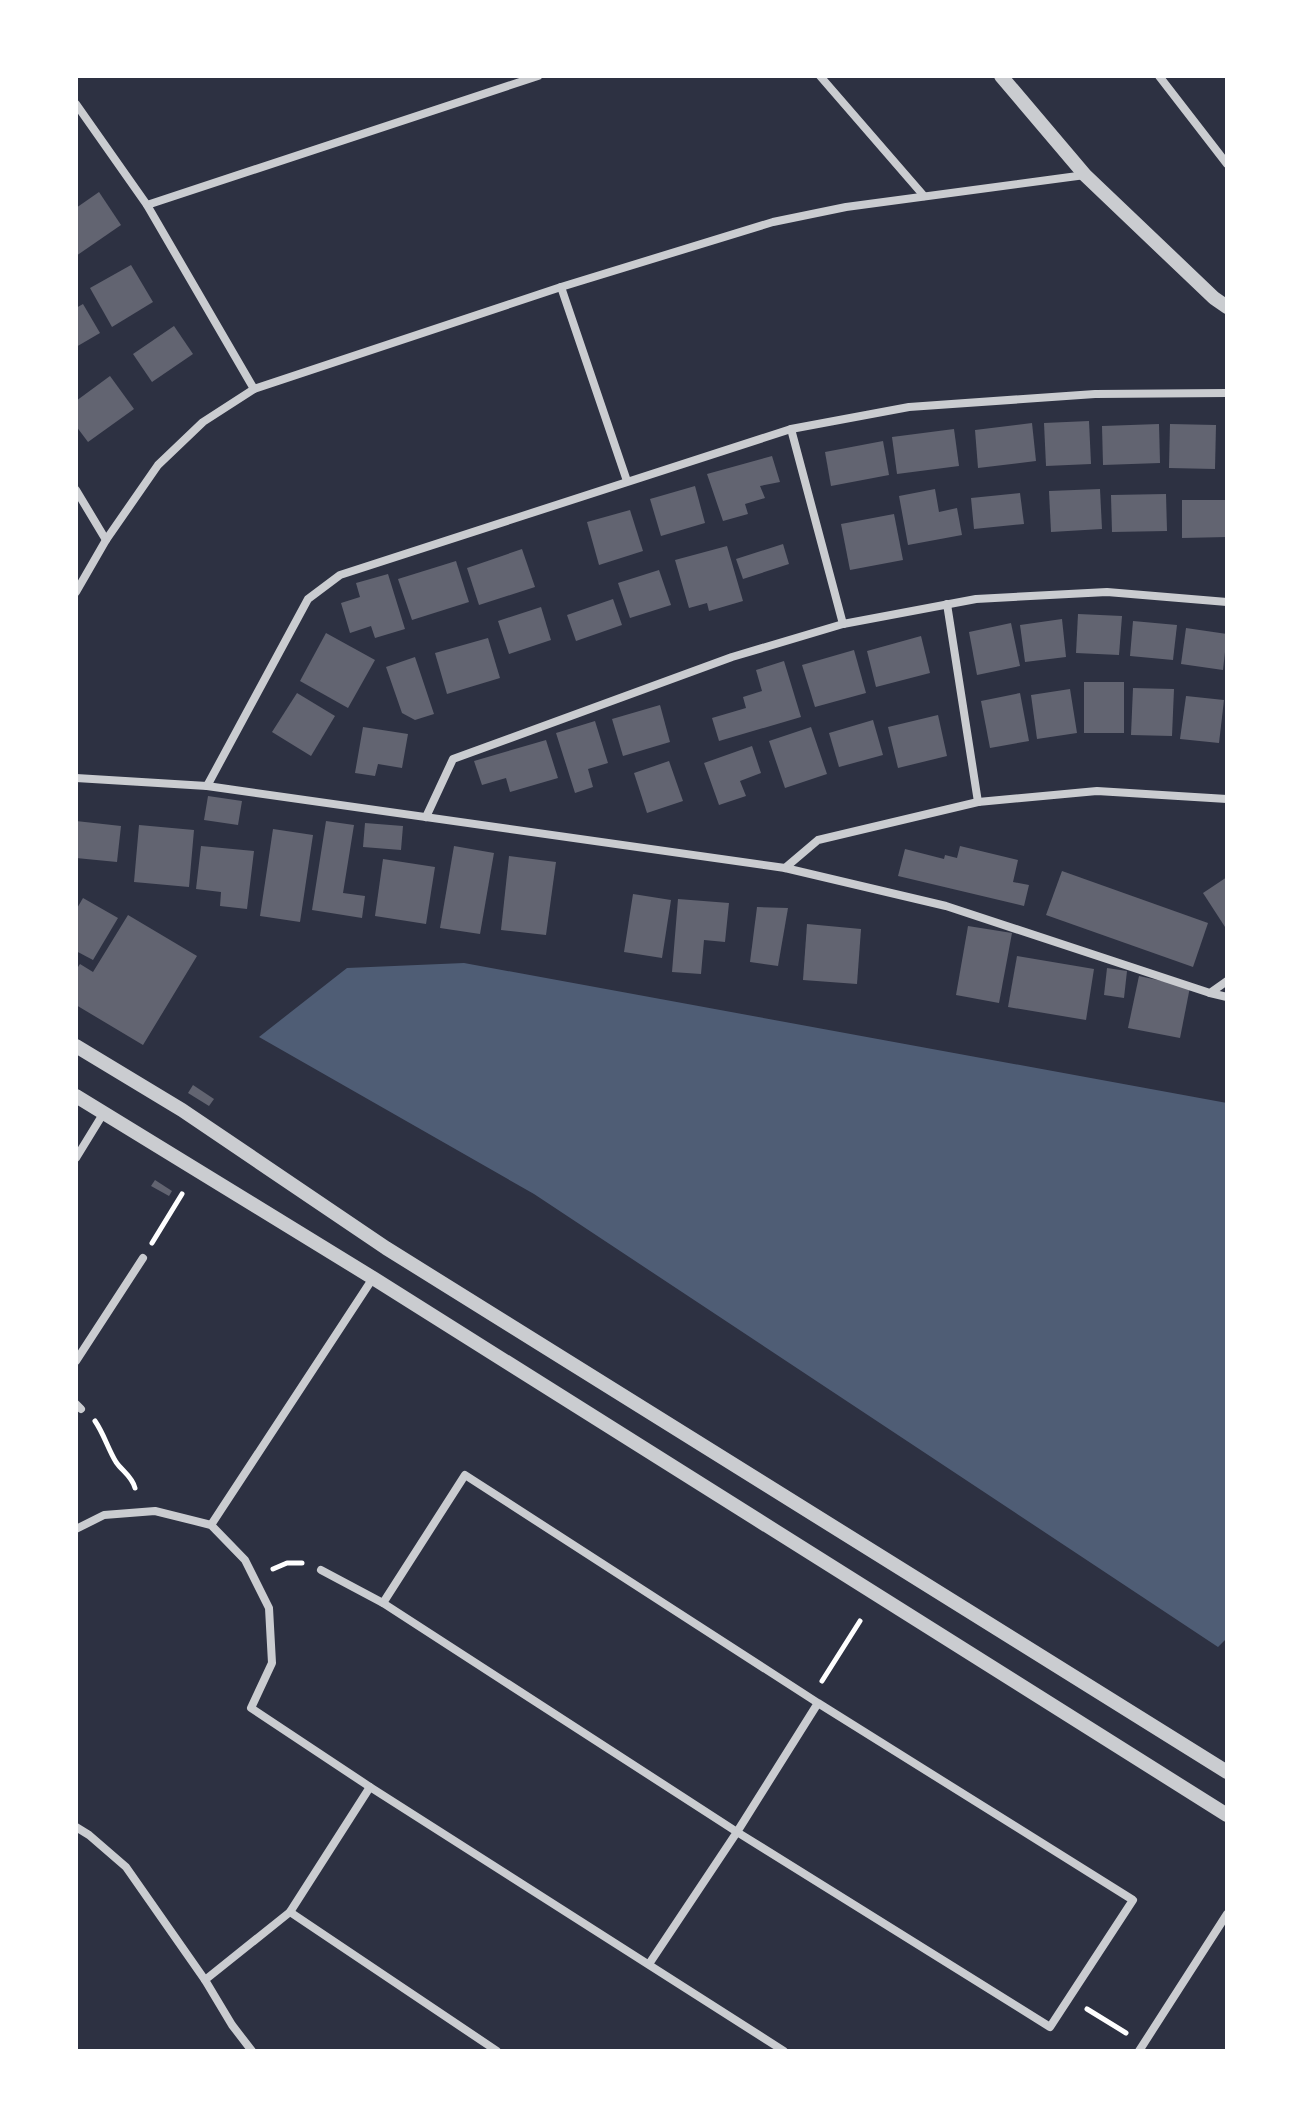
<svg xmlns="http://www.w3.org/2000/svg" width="1303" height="2127" viewBox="0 0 1303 2127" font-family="'Public Sans',sans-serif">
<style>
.water{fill:#4f5d75}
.building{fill:#626471}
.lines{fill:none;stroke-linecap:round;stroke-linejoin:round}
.path{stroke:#fff;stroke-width:5}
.minor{stroke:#caccd0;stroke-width:8}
.tertiary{stroke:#caccd0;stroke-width:14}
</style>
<rect width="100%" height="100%" fill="#2d3142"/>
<!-- water -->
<path class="water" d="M464,963L1227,1103V1638L1218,1647L534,1194L259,1037L347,968Z"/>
<!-- building -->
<g class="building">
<path d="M99,192L121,225L76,256V208Z"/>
<path d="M131,265L153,302L112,327L90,288Z"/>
<path d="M83,304L100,333L76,347V308Z"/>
<path d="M174,326L193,354L152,382L133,354Z"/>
<path d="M110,376L134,409L88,442L76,426V401Z"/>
<path d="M1089,421L1091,464L1046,466L1044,423Z"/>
<path d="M1032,423L1036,461L978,468L975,430Z"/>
<path d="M1159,424L1160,463L1103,465L1102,426Z"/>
<path d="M1170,424L1216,425L1215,469L1169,468Z"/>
<path d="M954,429L959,466L897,474L892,437Z"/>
<path d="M883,441L889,475L831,486L825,452Z"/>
<path d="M772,456L780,482L760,486L765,498L745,504L748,514L723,521L707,474Z"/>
<path d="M695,486L705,523L661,536L650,499Z"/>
<path d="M935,489L939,512L957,508L962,535L908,545L899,496Z"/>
<path d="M1100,489L1102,529L1051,532L1049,491Z"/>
<path d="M1020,493L1024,524L974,529L971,498Z"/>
<path d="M1166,494L1167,531L1112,532L1111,495Z"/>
<path d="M1182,500H1227V537L1182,538Z"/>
<path d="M630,510L643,551L599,565L587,522Z"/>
<path d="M894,514L903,560L850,570L841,524Z"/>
<path d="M783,544L789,564L743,579L736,559Z"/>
<path d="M727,546L743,601L709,611L707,603L689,608L675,560Z"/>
<path d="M522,549L535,587L479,605L467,568Z"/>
<path d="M456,561L469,602L412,620L398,579Z"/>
<path d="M659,570L671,605L630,618L618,583Z"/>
<path d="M388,574L405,629L375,638L371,626L350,633L341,603L360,597L356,583Z"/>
<path d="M613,599L622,625L576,641L567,615Z"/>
<path d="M541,607L551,640L509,654L498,621Z"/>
<path d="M1078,614L1122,616L1119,655L1076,653Z"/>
<path d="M1062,619L1066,657L1025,662L1020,625Z"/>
<path d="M1133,621L1177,625L1173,660L1130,656Z"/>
<path d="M1011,623L1020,666L977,675L969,632Z"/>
<path d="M1186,628L1227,634L1223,670L1181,664Z"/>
<path d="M326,633L375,660L348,708L300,681Z"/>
<path d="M921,636L930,673L876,687L867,651Z"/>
<path d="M488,638L500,678L447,694L435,653Z"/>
<path d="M854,650L866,693L815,707L802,665Z"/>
<path d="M415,657L434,714L415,720L402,713L386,667Z"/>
<path d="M784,661L801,717L719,741L712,718L746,708L743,697L762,691L756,670Z"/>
<rect x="1084" y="682" width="40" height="51"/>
<path d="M1133,688L1174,689L1172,736L1131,735Z"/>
<path d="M1070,689L1077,733L1037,739L1031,695Z"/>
<path d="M297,693L335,716L311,756L272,732Z"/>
<path d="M1020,693L1029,741L990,748L981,701Z"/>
<path d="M1186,696L1224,700L1219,743L1180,739Z"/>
<path d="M660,705L670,742L623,756L612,719Z"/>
<path d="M938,715L947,756L898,768L888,727Z"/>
<path d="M873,720L883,755L839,767L829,733Z"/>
<path d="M595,721L608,763L588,769L593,787L575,793L556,733Z"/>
<path d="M363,727L408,734L402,768L378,764L375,776L355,773Z"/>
<path d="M811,727L827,774L785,788L769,741Z"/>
<path d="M546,740L558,778L510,792L506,778L482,785L474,761Z"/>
<path d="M752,746L761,773L740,781L746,796L719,805L704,763Z"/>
<path d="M669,761L683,801L647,813L634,773Z"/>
<path d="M208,796L242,801L238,825L204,820Z"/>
<path d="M76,821L121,826L117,862L76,858Z"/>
<path d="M326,821L354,825L343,893L365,896L362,918L312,910Z"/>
<path d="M365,823L403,826L401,850L363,847Z"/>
<path d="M139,825L194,830L189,887L134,882Z"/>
<path d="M273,829L313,835L300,922L260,916Z"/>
<path d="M201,846L254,851L247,909L220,906L221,892L196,889Z"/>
<path d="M454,846L494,853L480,934L440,928Z"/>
<path d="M960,846L1018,860L1013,882L1029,885L1024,906L898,876L905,849L944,859L945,855L957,858Z"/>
<path d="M509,856L556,862L546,935L501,930Z"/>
<path d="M383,859L435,867L426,924L375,916Z"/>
<path d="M1062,871L1208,923L1193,967L1046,915Z"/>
<path d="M1227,877V930L1203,893Z"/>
<path d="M633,894L671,900L662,958L624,952Z"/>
<path d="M83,898L118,918L93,960L76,951V910Z"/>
<path d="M678,899L729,903L725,942L704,940L701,974L672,972Z"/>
<path d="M757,907L788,908L778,966L750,962Z"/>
<path d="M128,915L197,956L143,1045L76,1005V970L80,964L93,972Z"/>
<path d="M807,924L861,929L857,984L803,980Z"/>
<path d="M968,926L1012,933L999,1003L956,995Z"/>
<path d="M1017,956L1094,969L1086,1020L1008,1007Z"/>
<path d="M1107,968L1127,971L1124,998L1104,995Z"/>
<path d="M1139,976L1190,987L1180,1038L1128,1028Z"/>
<path d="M193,1085L214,1099L209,1106L188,1093Z"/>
<path d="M155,1180L172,1191L169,1196L151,1186Z"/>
</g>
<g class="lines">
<!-- path -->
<g class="path">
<path d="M152,1243L182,1194"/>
<path d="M95,1421C104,1434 108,1449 116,1462C122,1471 132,1476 135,1488"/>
<path d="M273,1569L287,1563H302"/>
<path d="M822,1681L860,1621"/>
<path d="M1087,2009L1126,2033"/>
</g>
<!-- minor -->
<g class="minor">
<path d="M820,76L924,196"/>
<path d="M1159,76L1227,164"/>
<path d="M76,104L147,205L254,389"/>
<path d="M147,205L538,76"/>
<path d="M561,287L627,481"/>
<path d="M791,429L843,624"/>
<path d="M76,490L106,540"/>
<path d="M76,592L106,540L158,465L203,422L254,389L561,287L773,222L846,207L1085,175"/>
<path d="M947,604L978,802"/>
<path d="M76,778L207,786L308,599L340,575L791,429L909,407L1095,394L1227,393"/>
<path d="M207,786L785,868L946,906L1210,993L1227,981"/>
<path d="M426,817L453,759L732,657L843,624L976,599L1107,592L1227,602"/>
<path d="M785,868L818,840L978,802L1097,791L1227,799"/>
<path d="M1210,993L1227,997"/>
<path d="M76,1158L103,1114"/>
<path d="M76,1361L143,1258"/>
<path d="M76,1404L81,1409"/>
<path d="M211,1525L373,1278"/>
<path d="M76,1529L104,1515L155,1511L211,1525L245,1560L269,1608L272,1663L251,1708L370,1787L784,2051"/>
<path d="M321,1570L383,1603"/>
<path d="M76,1827L89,1835L126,1867L205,1980L232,2025L252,2051"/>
<path d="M290,1912L497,2051"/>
<path d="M649,1964L737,1832L818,1703L465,1475L383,1603L737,1832L1050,2027L1133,1900L818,1703"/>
<path d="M205,1980L290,1912L370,1787"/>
<path d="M1139,2051L1227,1914"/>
</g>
<!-- tertiary -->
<g class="tertiary">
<path d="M1001,76L1085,175L1214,298L1227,307"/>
<path d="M76,1046L182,1110L386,1248L1227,1772"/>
<path d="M76,1096L373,1278L1227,1815"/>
</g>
</g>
<!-- border -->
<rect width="1303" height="2127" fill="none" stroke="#ffffff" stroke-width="156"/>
</svg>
